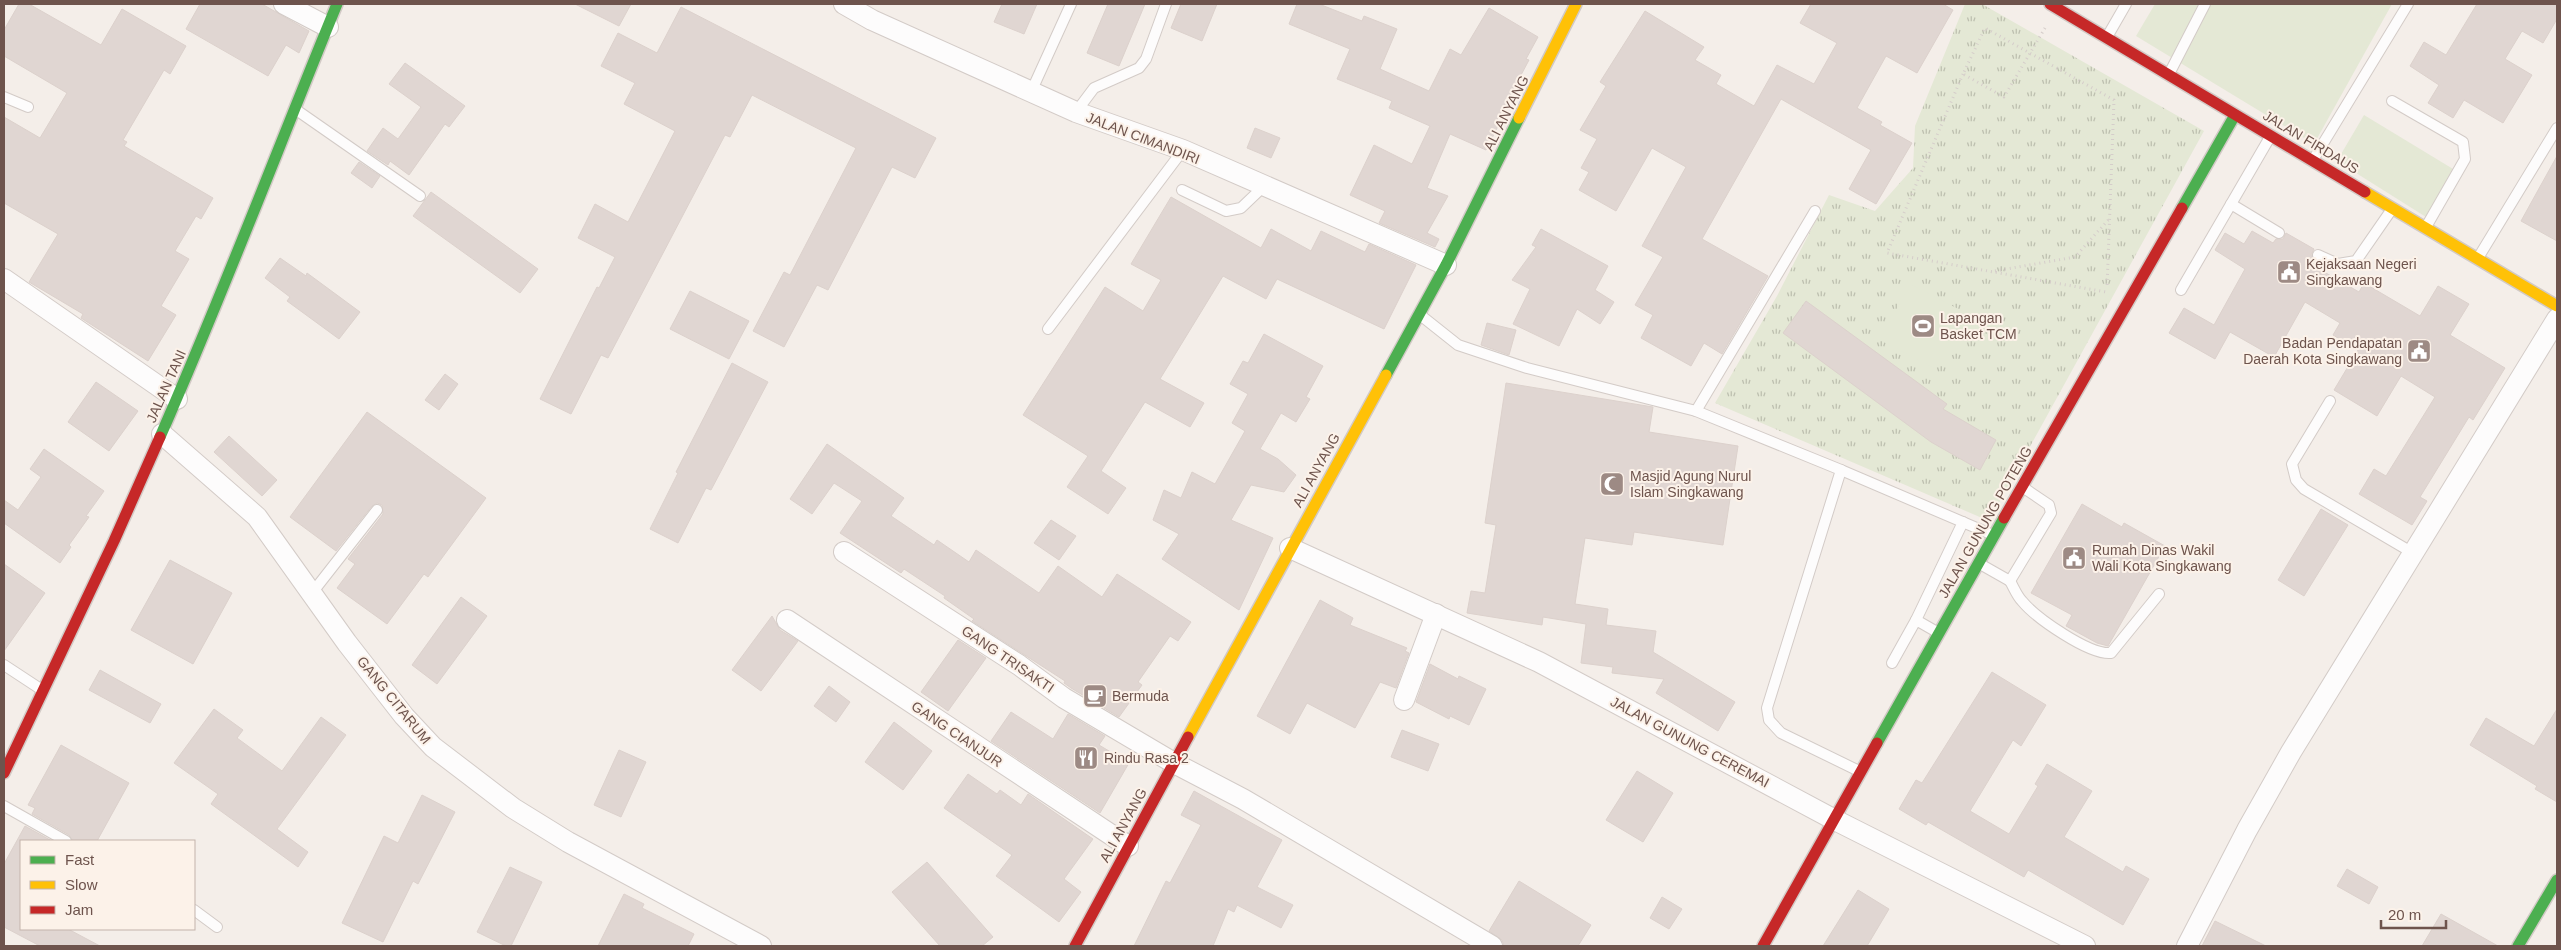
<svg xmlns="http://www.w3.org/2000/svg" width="2561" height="950" viewBox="0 0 2561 950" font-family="Helvetica,sans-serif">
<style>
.grass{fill:url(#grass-tufts)}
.garden{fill:#e4e8d5}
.building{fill:#e0d6d2;stroke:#dcd1cc}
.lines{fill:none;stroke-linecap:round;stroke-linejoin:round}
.lane-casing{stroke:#d3cbc7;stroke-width:12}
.street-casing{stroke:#d3cbc7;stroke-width:22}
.fast-casing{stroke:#d2cac6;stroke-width:14}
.slow-casing{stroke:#d2cac6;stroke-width:14}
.jam-casing{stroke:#d2cac6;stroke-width:14}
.path{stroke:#d5cdca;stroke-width:3;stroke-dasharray:1 4;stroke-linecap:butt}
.lane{stroke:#fdfcfc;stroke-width:10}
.street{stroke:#fdfcfc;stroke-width:20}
.fast{stroke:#4caf50;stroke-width:11}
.slow{stroke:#ffc107;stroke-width:11}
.jam{stroke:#c62828;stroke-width:11}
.labels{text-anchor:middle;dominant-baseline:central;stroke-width:4;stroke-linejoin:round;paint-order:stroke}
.street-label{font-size:14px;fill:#6e544d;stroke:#fcf2e9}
.poi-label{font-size:14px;fill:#6e544d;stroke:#fcf2e9;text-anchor:start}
</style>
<defs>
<pattern id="grass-tufts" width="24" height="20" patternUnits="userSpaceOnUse" patternTransform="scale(1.25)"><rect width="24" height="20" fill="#e4e8d5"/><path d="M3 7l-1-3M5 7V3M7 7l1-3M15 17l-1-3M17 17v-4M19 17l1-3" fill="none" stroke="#bdbfaf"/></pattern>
</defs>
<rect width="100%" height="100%" fill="#f4eee9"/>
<!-- grass -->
<path class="grass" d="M1965,4H1982L2204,131L1989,521L1715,403L1777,296L1829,195L1875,211L1913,168L1915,126Z"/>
<!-- garden -->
<g class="garden">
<path d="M2155,4H2392L2314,144L2136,36Z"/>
<path d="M2364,115L2458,172L2426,217L2337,161Z"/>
<path d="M1910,284L1966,313L1936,369L1880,340Z"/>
</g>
<!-- building -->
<g class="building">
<path d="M19,4H29L101,45L122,9L186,46L170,74L164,70L123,140L127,142L124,146L213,198L201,219L196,216L175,251L189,259L161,306L176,315L148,361L81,318L83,314L29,282L58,234L4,203V117L40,138L67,93L4,56V30Z"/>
<path d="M200,4H262L309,31L299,53L286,45L268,76L186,29Z"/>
<path d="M575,4H631L619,26Z"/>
<path d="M1002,4H1037L1024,34L994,22Z"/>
<path d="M1108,4H1145L1119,66L1087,53Z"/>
<path d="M1181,4H1217L1202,41L1171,28Z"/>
<path d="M1297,4H1319L1362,21L1364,16L1397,29L1380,69L1429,91L1450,49L1461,55L1489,8L1538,37L1526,59L1529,60L1497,120L1500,122L1486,150L1450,134L1427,188L1448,196L1427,233L1439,239L1435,247L1379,223L1385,211L1350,195L1374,145L1412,164L1430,126L1389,108L1392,101L1337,79L1350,49L1289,24Z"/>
<path d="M1811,4H1943L1953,10L1917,73L1886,56L1857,108L1882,122L1880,125L1912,143L1876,204L1849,189L1871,150L1781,99L1702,239L1768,276L1722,354L1704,343L1691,366L1641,338L1653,315L1635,305L1663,257L1642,246L1686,167L1652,148L1616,211L1579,190L1589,172L1581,168L1597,139L1580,130L1606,86L1600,82L1645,11L1704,47L1695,60L1721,75L1716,84L1754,106L1777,65L1814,84L1837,43L1800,23Z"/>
<path d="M2477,4H2557V19L2543,43L2522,31L2505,59L2532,75L2503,123L2464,100L2453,118L2428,103L2439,85L2410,66L2424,42L2446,55Z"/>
<path d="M681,7L936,138L915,178L892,167L828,290L817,285L784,347L753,331L784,272L790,275L856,148L752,95L730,137L725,135L608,358L601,355L571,414L540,399L597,287L599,288L615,257L578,238L595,204L628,222L675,131L624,104L635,83L601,66L618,33L657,53Z"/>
<path d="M405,63L465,106L449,127L445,124L409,175L390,161L388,165L367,151L383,128L398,139L421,107L389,84Z"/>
<path d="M1255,128L1280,138L1271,158L1247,148Z"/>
<path d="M2557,156V241L2521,221Z"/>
<path d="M359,162L380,176L372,188L351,173Z"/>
<path d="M431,192L538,269L520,293L413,216Z"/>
<path d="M1171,197L1261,248L1271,229L1311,251L1321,231L1365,252L1369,244L1416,265L1384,329L1277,279L1266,299L1223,276L1160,379L1204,403L1190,427L1145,402L1101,471L1126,488L1108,514L1067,487L1088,456L1023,415L1105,287L1143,311L1161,280L1131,264Z"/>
<path d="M1541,229L1608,266L1595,290L1614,302L1600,324L1577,309L1559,346L1513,324L1530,289L1512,280L1536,247L1532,245Z"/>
<path d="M2252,231L2273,243L2276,239H2283L2286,233L2314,249L2311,255L2315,261L2312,265L2359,292L2364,283L2420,316L2438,286L2469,304L2450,335L2505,368L2473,420L2469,417L2420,497L2427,501L2412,525L2359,494L2374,469L2386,476L2435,397L2401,376L2377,416L2334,390L2358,350L2333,335L2340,323L2305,302L2274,357L2230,332L2215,359L2169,333L2184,308L2214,325L2245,269L2215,250L2225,233L2244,244Z"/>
<path d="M280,258L306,276L307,273L360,312L339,339L287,301L290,297L265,278Z"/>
<path d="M690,291L749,321L729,359L670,329Z"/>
<path d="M1806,301L1947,404L1943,409L1996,440L1980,470L1931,442L1783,333Z"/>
<path d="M1487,323L1516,330L1509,355L1481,345Z"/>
<path d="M1264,334L1323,366L1306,397L1310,399L1296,422L1281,413L1260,449L1278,459L1296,475L1284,492L1251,485L1231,520L1273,538L1239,610L1162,559L1179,534L1153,520L1164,490L1181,498L1192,472L1215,484L1245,431L1232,423L1248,394L1230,384L1243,361L1248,363Z"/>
<path d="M732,363L768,382L711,490L706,488L678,543L650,529L678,473L676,472Z"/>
<path d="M445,374L458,384L439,410L425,400Z"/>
<path d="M96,382L138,411L109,451L68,422Z"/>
<path d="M1506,383L1653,407L1649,432L1738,446L1723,545L1634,532L1632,545L1585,538L1575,604L1608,609L1606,625L1656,631L1653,652L1735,702L1718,731L1656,693L1664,679L1612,673L1613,667L1581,663L1586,624L1543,617L1542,625L1467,613L1471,591L1485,593L1496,525L1485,523Z"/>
<path d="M367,412L486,498L428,577L424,574L387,624L337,588L355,564L348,559L383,514L382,505L377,503L372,506L336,551L290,517Z"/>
<path d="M229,436L277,480L262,496L214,452Z"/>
<path d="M827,444L904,498L891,516L934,545L937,540L969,562L976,550L1039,593L1058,566L1102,597L1117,574L1191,622L1178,641L1170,636L1138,682L1142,685L1119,717L1071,688L1064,683L1065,681L972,621L974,619L944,598L945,596L904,569L901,573L840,533L862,501L834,483L812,514L790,499Z"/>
<path d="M44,449L104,491L86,516L89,517L69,545L71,547L60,563L4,523V500L18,510L41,477L30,469Z"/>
<path d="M2082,504L2122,527L2124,523L2165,546L2108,646L2097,643L2066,626L2072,615L2031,593Z"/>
<path d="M2321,509L2348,525L2304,596L2278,580Z"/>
<path d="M1051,520L1076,536L1059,560L1034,543Z"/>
<path d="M170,560L232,593L193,664L131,630Z"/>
<path d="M4,564L45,593L4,651Z"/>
<path d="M461,597L487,616L437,684L412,665Z"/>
<path d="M1320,600L1353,618L1350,625L1407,648L1405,651L1409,653L1396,688L1380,682L1355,728L1307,703L1290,734L1257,716Z"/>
<path d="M772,616L780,630L798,641L761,691L732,670Z"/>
<path d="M958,640L986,658L948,711L921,692Z"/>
<path d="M1430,664L1458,679L1459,676L1486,689L1469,725L1450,716L1449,719L1416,702Z"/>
<path d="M100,670L161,704L150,723L89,690Z"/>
<path d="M1992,672L2046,705L2021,746L2013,740L1970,811L2009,834L2038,786L2035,784L2047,764L2092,791L2064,837L2123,872L2126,866L2149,879L2123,925L2028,870L2024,877L1928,822L1926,825L1899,809L1916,780L1922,783Z"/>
<path d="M829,686L850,702L836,722L814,706Z"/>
<path d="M214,709L243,730L237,738L282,771L321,717L346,735L277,829L308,852L298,867L211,804L218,794L174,763Z"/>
<path d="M2557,709V802L2535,789L2537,786L2470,745L2486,718L2534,746Z"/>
<path d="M1011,712L1053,739L1068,714L1105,736L1099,745L1129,763L1100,813L991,741Z"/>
<path d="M894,722L932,751L903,790L865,762Z"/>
<path d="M1402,730L1439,744L1428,771L1391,757Z"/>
<path d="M61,745L129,783L97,841H73L69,835L32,814L35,808L28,805Z"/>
<path d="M619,750L646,762L621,817L594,805Z"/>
<path d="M1637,771L1673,793L1643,842L1606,820Z"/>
<path d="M968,774L997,794L1000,790L1021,805L1028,794L1093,839L1064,879L1081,892L1059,922L996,876L1012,855L944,808Z"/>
<path d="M1194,791L1282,840L1257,887L1293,905L1281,928L1237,905L1234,912L1228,909L1213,946H1134L1166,881L1170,883L1201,825L1181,815Z"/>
<path d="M422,795L455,812L418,884L413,881L383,942L342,923L384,836L398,843Z"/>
<path d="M25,826L52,841H21V929H68L100,946H40L4,927V864Z"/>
<path d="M927,862L993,937L982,946H940L892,892Z"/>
<path d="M510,867L542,882L511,946H506L477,932Z"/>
<path d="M2347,869L2378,887L2369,904L2337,886Z"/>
<path d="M1519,881L1591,925L1578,946H1504L1502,940L1489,931Z"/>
<path d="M1858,890L1889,909L1867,946H1823Z"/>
<path d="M624,894L644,904L642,908L694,934L688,946H598Z"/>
<path d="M1662,897L1682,909L1669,929L1650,918Z"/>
<path d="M2441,914L2498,946H2422Z"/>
<path d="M2215,921L2266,946H2202Z"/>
</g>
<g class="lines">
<defs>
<g id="lane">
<path d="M2107,37L2126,4"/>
<path d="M2169,74L2205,4"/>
<path d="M1031,92L1071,4"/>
<path d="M4,97L28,107"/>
<path d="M2392,101L2463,142L2465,159L2426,227"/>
<path d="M295,109L420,196"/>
<path d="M1076,112L1094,88L1139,68L1146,59L1166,4"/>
<path d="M2313,160L2408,4"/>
<path d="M1182,190L1226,211L1241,208L1263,187"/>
<path d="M2231,204L2279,233"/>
<path d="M1815,211L1696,411L1841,470L1767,708L1769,720L1781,733L1859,771"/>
<path d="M2318,255L2338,264L2356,261L2392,209"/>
<path d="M2478,258L2557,128"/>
<path d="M2181,290L2270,137"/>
<path d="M1419,314L1458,345L1527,368L1696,411"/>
<path d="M1048,329L1183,150"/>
<path d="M2330,401L2292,464L2296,480L2304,489L2413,553"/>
<path d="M1841,470L1993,535"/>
<path d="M1980,564L2010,581L2051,513L2049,505L2024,488"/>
<path d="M2010,581C2014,588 2017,596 2022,601C2036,618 2089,655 2111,653L2159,594"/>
<path d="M312,593L377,510"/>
<path d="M1916,620L1963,522"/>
<path d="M1892,663L1916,620L1937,632"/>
<path d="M4,665L42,690"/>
<path d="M4,806L66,841"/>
<path d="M194,910L217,927"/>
</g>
<g id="street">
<path d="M284,4L328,27"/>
<path d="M844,4L872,20L1076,112L1183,150L1446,265"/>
<path d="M4,279L177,399"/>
<path d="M162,434L257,517L347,643L404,716L433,747L513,808L568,842L761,946"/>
<path d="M1290,548L1539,662L1833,819L2085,946"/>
<path d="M844,552L1019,665L1064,698L1174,763L1243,799L1492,946"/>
<path d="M787,620L1128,846"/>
<path d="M1404,700L1436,614"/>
<path d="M2187,946L2247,830L2291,752L2557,319"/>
</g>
<g id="fast">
<path d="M2182,208L2235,115"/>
<path d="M1386,375L1446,265L1519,118"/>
<path d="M160,437C223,294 278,148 337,4"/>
<path d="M1877,743L2004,518"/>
<path d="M2518,946L2557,880"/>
</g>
<g id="slow">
<path d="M1519,118L1576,4"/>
<path d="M2365,192L2557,306"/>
<path d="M1188,737L1386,375"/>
</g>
<g id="jam">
<path d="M2050,4L2365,192"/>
<path d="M2004,518L2182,208"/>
<path d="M4,773L114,541L160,437"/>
<path d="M1075,946L1188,737"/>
<path d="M1763,946L1877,743"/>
</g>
</defs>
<!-- lane casing -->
<use href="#lane" class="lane-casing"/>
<!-- street casing -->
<use href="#street" class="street-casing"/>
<!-- fast casing -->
<use href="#fast" class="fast-casing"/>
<!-- slow casing -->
<use href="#slow" class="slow-casing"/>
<!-- jam casing -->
<use href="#jam" class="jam-casing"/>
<!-- path -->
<g class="path">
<path d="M2045,28L2004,97L1963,74L1985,28L2114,100L2107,288"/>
<path d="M1963,74L1887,253L2106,292"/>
<path d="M1995,271L2075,257L2110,218"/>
</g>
<!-- lane -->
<use href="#lane" class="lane"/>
<!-- street -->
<use href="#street" class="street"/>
<!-- fast -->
<use href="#fast" class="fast"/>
<!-- slow -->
<use href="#slow" class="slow"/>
<!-- jam -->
<use href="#jam" class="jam"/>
</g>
<!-- icons -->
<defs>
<symbol id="civic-square" viewBox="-11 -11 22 22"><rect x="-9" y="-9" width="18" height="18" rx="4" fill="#9d8a84" stroke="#fcf2e9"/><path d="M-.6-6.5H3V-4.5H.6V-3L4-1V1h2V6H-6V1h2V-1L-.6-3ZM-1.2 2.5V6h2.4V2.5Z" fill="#fff"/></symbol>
<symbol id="stadium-square" viewBox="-11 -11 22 22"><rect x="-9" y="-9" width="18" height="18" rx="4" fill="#9d8a84" stroke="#fcf2e9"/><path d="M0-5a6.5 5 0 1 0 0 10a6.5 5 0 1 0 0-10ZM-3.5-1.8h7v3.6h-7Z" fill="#fff"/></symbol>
<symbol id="mosque-square" viewBox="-11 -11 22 22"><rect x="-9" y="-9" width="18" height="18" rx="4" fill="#9d8a84" stroke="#fcf2e9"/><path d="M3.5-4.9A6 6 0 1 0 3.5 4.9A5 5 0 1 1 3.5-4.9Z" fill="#fff"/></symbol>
<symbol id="cafe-square" viewBox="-11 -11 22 22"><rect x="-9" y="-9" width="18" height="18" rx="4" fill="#9d8a84" stroke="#fcf2e9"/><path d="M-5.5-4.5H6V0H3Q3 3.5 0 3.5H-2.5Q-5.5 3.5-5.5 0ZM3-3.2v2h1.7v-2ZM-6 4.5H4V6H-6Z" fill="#fff"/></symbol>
<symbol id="restaurant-square" viewBox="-11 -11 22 22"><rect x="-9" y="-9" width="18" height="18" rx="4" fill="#9d8a84" stroke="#fcf2e9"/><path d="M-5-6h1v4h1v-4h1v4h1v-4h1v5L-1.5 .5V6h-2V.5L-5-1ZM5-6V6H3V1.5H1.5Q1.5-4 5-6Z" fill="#fff"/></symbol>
</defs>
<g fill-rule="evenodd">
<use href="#civic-square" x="2275" y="258" width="28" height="28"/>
<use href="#stadium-square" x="1909" y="312" width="28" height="28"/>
<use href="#civic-square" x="2405" y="337" width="28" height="28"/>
<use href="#mosque-square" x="1598" y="470" width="28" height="28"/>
<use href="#civic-square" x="2060" y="544" width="28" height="28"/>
<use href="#cafe-square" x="1081" y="682" width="28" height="28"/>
<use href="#restaurant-square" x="1072" y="744" width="28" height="28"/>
</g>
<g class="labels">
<!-- street labels -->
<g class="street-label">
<text transform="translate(1506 113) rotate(-63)">ALI ANYANG</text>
<text transform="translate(1143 138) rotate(21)">JALAN CIMANDIRI</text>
<text transform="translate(2311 142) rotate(31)">JALAN FIRDAUS</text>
<text transform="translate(166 386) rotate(-66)">JALAN TANI</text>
<text transform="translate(1316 470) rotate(-61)">ALI ANYANG</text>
<text transform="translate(1985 522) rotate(-60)">JALAN GUNUNG POTENG</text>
<text transform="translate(1008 659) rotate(34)">GANG TRISAKTI</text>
<text transform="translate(394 700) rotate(51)">GANG CITARUM</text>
<text transform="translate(957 734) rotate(34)">GANG CIANJUR</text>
<text transform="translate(1690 742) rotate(28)">JALAN GUNUNG CEREMAI</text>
<text transform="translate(1123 825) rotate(-61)">ALI ANYANG</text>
</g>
<!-- poi labels -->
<g class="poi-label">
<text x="2306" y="264">Kejaksaan Negeri<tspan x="2306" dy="16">Singkawang</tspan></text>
<text x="1940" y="318">Lapangan<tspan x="1940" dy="16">Basket TCM</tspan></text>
<text x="2402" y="343" text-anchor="end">Badan Pendapatan<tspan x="2402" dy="16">Daerah Kota Singkawang</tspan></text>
<text x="1630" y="476">Masjid Agung Nurul<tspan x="1630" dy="16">Islam Singkawang</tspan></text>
<text x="2092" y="550">Rumah Dinas Wakil<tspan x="2092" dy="16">Wali Kota Singkawang</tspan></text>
<text x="1112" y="696">Bermuda</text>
<text x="1104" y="758">Rindu Rasa 2</text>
</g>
</g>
<!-- border -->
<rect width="2561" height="950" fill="none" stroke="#6e544d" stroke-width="10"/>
<!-- legend -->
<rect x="20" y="840" width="175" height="90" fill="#fcf2e9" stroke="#c3b3ab"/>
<rect x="30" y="856" width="25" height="8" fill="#4caf50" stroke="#c3b3ab"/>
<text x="65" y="865" font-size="15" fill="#6e544d">Fast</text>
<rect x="30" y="881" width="25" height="8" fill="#ffc107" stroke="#c3b3ab"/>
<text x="65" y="890" font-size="15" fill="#6e544d">Slow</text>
<rect x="30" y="906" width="25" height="8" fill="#c62828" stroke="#c3b3ab"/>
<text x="65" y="915" font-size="15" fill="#6e544d">Jam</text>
<!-- scale -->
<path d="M2381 920v8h65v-8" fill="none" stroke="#6e544d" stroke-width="2.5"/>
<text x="2388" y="920" font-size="15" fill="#6e544d" stroke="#fcf2e9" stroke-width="4" paint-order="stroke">20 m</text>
</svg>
